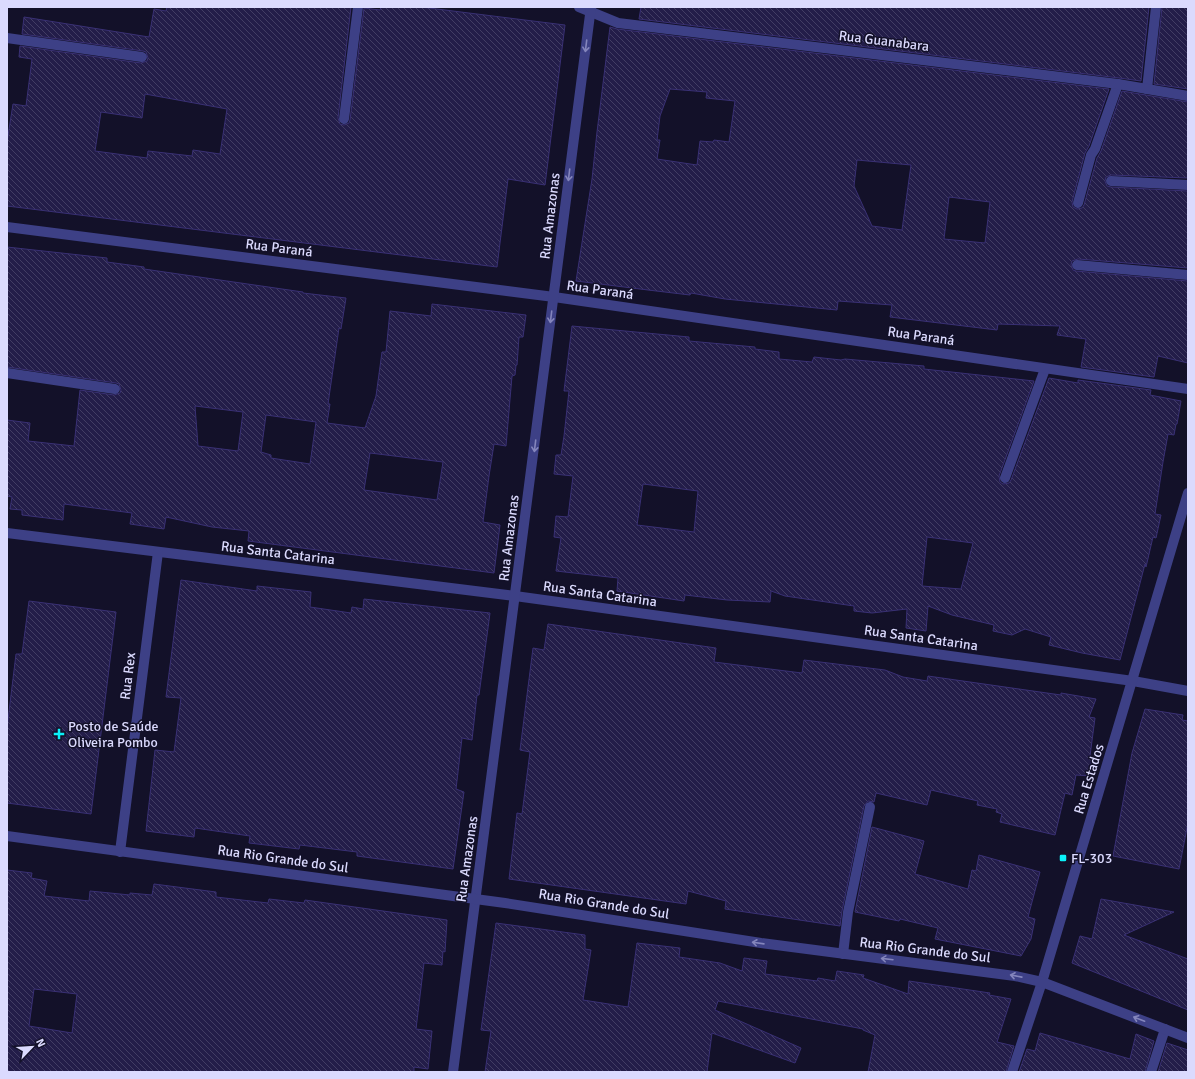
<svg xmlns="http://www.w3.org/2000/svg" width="1195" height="1079" viewBox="0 0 1195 1079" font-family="Signika,sans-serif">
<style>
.building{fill:url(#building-back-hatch);stroke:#393074;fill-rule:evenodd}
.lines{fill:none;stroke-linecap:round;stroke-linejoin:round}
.service{stroke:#3d4086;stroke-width:10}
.minor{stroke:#3d4086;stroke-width:10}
.tertiary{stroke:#3d4086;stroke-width:10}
.oneway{stroke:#8485bc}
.poi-dot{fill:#0bf1f8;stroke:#131129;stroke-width:1.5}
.labels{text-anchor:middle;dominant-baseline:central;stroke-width:3;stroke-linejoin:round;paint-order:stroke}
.street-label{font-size:14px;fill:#dbdafe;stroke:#131129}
.poi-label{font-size:14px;fill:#dbdafe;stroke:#131129;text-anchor:start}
</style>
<defs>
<pattern id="building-back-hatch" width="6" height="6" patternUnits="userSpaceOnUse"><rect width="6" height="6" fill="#231d49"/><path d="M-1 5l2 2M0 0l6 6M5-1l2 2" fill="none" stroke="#423d64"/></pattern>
</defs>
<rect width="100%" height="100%" fill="#131129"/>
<!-- building -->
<g class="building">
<path d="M167,7H351L338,118L340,124L344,125L349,123L350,120L364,8L380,10L381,7H421L565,25L545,185L508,179L497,267L7,206V142L13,104L26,106L32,59L19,57L20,46L141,63L147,61L148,58L146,52L143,51L22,34L24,17L149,37L154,9L166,11ZM145,94L227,109L220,154L193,150L192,156L148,151L147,158L95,151L101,112L142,118Z"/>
<path d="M641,7H1149L1141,81L1119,78L639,19Z"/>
<path d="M1162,7H1188V89L1154,84Z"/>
<path d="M610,27L617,29L1109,89L1089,146L1085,153L1072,202L1073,207L1077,209L1082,208L1084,205L1097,158L1101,151L1122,91L1188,102V178L1111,175L1106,177L1105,181L1107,186L1111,187L1188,191V268L1078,259L1072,261L1071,265L1073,270L1076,271L1188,281V363L1158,356L1154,377L1081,367L1086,339L1057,335L1060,326L998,324L997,330L890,317L892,305L838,301L837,310L725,299L691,293L690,295L648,290L576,281L592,179L597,132ZM670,89L707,92L706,98L735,101L729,142L714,140L713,142L700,141L697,165L657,159L660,140H657L660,116ZM857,160L911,165L902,230L872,226L854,186ZM949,197L990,202L985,243L944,239Z"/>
<path d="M7,247L107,258V262L144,267V269L303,292V293L346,298L341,329L339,328L328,404H330L327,423L365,428L376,396L382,352H386L390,311L431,316L432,304L526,315L523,337H519L517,365H516L515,375L512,376L506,446L494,444L489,476L483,522L500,525L494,573L248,541L249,531L212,527L166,517L164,529L130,524L132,513L64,504L63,520L22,515V510L10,509L12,497L7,496V420L30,423L28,441L74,446L80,390L114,395L120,393L121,390L119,384L116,383L7,367ZM195,406L243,412L238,451L198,446ZM266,415L316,422L310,464L271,458V455L261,452ZM370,453L443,462L437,500L364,490Z"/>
<path d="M572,326L689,337V341L755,347V349L779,352V359L812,362L814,357L841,360L845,359L924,366V369L1034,381L999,476L1000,482L1003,484L1009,483L1011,480L1049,378L1078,383V380L1151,390L1150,395L1181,401L1177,424H1176L1174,435L1168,434L1163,462L1155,514L1161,515L1156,538L1153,537L1146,567L1145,564L1120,660L1082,653L1049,645L1051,637L1025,629L1012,635L993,631L994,625L952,615L928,606L926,631L906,628L907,609L872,613L854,611V606L785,596L771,591L770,602L727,600L685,595L684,601L617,591L618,578L556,571L561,538L554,537L556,516L568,517L573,476L554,474L556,455H561L564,436L569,391H564ZM643,484L698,491L694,532L637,525ZM927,537L973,543L961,589L922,586Z"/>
<path d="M181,580L257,591V586L311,592L310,607L351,613L352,607L363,609L364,599L490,613L479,695H477L472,740L462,738L456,789L464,792L453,869L357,856V852L300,845L299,849L249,843L250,836L195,828L194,837L146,831L155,750L174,752L181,698L166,697Z"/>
<path d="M29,601L116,612L91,814L7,803V728L16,654H22Z"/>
<path d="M548,624L716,648L714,662L802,673L804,660L885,670L903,677L927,681L928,676L1061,695V693L1096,699L1089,717L1095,718L1090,756L1095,757L1090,776L1076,775L1072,795L1065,793L1055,835L1000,822L1002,814L996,812L997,809L977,805L978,801L931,790L927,805L876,793L874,802L868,801L864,806L842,911L840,926L725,909L726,901L688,891L686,904L509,879L517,813L522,814L530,752L520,750L533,648L544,650Z"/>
<path d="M1145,709L1183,715L1182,720L1188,721V823L1179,869L1113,856L1132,753Z"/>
<path d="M872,827L924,841L915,874L968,889L972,870L976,871L979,855L1040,872L1028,917L1035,919L1031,939L1021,956L935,939L938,928L900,919L899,921L855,912Z"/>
<path d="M7,870L32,873L31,878L47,881L44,896L89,901L90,891L130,895V893L152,895L154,884L216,892V897L268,903L269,899L304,903L305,900L447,920L445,952L443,951L442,965L424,963L416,1029L432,1031L428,1069L414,1067V1072H7ZM34,989L77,994L72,1033L29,1026Z"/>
<path d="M1101,899L1174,912L1124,935L1188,959V1010L1072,963L1080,936L1092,939Z"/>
<path d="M496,923L585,935V949L591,950L583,1000L628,1007L637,943L680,948L679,957L720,963L742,971L744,958L767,961L765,974L817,981L818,978L835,981L837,971L864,975L863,978L908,994L909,981L990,993L989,995L1011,999L997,1042L1014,1046L1006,1072H868L875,1035L863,1030V1029L718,1001L715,1010L801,1048L795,1063L712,1033L707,1072H485L491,1031L481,1030Z"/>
<path d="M1040,1033L1130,1059L1136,1034L1154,1041L1145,1072H1019L1027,1049L1035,1051Z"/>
<path d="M1167,1043L1188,1050V1072H1158Z"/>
</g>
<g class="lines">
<!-- service -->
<g class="service">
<path d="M7,38L142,57"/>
<path d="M1147,89L1156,7"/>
<path d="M344,119L358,7"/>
<path d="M1111,181L1188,185"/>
<path d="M1078,203L1091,155L1095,149L1118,84"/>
<path d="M1077,265L1188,275"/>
<path d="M7,373L115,389"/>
<path d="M1005,478L1045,369"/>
<path d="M843,954L848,912L870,807"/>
<path d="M1151,1072L1165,1029"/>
</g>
<!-- minor -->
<g class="minor">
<path d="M579,7L618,23L1118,84L1188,96"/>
<path d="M7,227L554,297L1188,389"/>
<path d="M7,533L515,596L1133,681L1188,691"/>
<path d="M120,852L158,552"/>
<path d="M453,1072L591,7"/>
<path d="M1012,1072L1042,982L1188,493"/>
</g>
<!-- tertiary -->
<path class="tertiary" d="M7,836L505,903L761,943L1015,976L1042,982L1188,1038"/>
</g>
<!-- one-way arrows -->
<defs><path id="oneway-shaft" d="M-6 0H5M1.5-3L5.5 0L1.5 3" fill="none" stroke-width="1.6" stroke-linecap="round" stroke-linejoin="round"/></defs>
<g class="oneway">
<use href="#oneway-shaft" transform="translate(586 46) rotate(97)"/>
<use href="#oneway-shaft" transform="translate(569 175) rotate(97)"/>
<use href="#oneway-shaft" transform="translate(551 317) rotate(97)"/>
<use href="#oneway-shaft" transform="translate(535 446) rotate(97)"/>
<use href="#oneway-shaft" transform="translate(758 943) rotate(-172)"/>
<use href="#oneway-shaft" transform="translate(887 959) rotate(-173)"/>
<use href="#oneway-shaft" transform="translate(1016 976) rotate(-169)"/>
<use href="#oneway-shaft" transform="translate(1139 1019) rotate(-159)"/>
</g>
<!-- markers -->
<g class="poi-dot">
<path d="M57 728h4v4h4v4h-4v4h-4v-4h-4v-4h4z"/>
<rect x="1059" y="854" width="8" height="8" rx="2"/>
</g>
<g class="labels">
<!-- street labels -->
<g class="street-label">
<text transform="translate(884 41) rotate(7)">Rua Guanabara</text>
<text transform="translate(550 216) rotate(-83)">Rua Amazonas</text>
<text transform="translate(279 248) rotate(7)">Rua Paraná</text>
<text transform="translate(600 290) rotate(8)">Rua Paraná</text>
<text transform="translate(921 336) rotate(8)">Rua Paraná</text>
<text transform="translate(509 538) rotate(-83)">Rua Amazonas</text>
<text transform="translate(278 553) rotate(7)">Rua Santa Catarina</text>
<text transform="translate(600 594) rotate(8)">Rua Santa Catarina</text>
<text transform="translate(921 638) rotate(8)">Rua Santa Catarina</text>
<text transform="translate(128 676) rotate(-83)">Rua Rex</text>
<text transform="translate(1089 779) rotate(-73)">Rua Estados</text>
<text transform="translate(283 859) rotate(8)">Rua Rio Grande do Sul</text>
<text transform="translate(467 859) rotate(-82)">Rua Amazonas</text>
<text transform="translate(604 904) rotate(9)">Rua Rio Grande do Sul</text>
<text transform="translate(925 950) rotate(7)">Rua Rio Grande do Sul</text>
</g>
<!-- poi labels -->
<g class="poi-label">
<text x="68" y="726">Posto de Saúde<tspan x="68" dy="16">Oliveira Pombo</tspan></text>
<text x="1071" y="858">FL-303</text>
</g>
</g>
<!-- border -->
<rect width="1195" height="1079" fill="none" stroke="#dbdafe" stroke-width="16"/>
<!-- north arrow -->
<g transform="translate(32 1047) rotate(65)" stroke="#131129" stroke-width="3" paint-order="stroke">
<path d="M0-3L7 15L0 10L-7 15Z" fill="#dbdafe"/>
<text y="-6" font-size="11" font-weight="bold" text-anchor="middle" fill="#dbdafe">N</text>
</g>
</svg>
